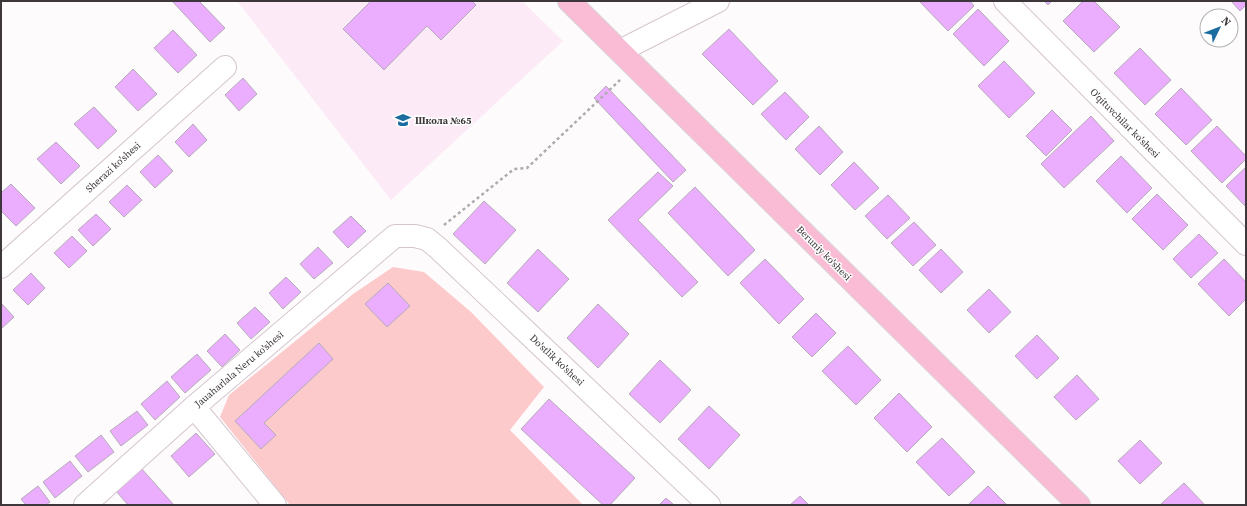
<svg xmlns="http://www.w3.org/2000/svg" width="1247" height="506" viewBox="0 0 1247 506" font-family="'Source Serif 4',serif">
<style>
.built{fill:#fceaf6}
.green{fill:#fdcacc}
.building{fill:#ebaefe;stroke:#b5abb8}
.lines{fill:none;stroke-linecap:round;stroke-linejoin:round}
.minor-casing{stroke:#d4c5cf;stroke-width:24}
.major-casing{stroke:#d8d7d8;stroke-width:24}
.path{stroke:#afabad;stroke-width:2.5;stroke-dasharray:3 3;stroke-linecap:butt}
.minor{stroke:#fff;stroke-width:22}
.major{stroke:#fabcd4;stroke-width:22}
.labels{text-anchor:middle;dominant-baseline:central;stroke-width:3;stroke-linejoin:round;paint-order:stroke}
.poi-label{font-size:10px;font-weight:bold;fill:#3d373b;stroke:#fff;text-anchor:start}
.street-label{font-size:10px;fill:#3d373b;stroke:#fff}
</style>
<rect width="100%" height="100%" fill="#fefbfd"/>
<!-- built -->
<path class="built" d="M237,1H522L563,41L391,200Z"/>
<!-- green -->
<path class="green" d="M393,267L424,272L471,312L544,387L510,430L583,505H290L220,417L229,395L353,294Z"/>
<!-- building -->
<g class="building">
<path d="M172,1H199L225,28L210,42Z"/>
<path d="M371,1H472L476,5L441,40L427,26L384,70L343,29Z"/>
<path d="M919,1H970L974,6L948,31Z"/>
<path d="M1044,1H1052L1048,5Z"/>
<path d="M1083,1H1094L1120,27L1094,52L1063,21Z"/>
<path d="M1231,1H1246V5L1240,11Z"/>
<path d="M978,9L1009,41L984,66L953,34Z"/>
<path d="M729,29L778,81L753,105L702,54Z"/>
<path d="M173,30L197,55L178,73L154,48Z"/>
<path d="M1140,48L1171,80L1145,105L1114,73Z"/>
<path d="M1004,61L1035,93L1009,118L978,86Z"/>
<path d="M133,69L157,94L138,111L115,87Z"/>
<path d="M243,78L257,94L239,111L225,95Z"/>
<path d="M606,86L686,170L673,182L594,98Z"/>
<path d="M1181,88L1212,120L1186,145L1155,114Z"/>
<path d="M785,92L809,117L786,140L761,114Z"/>
<path d="M94,107L117,131L98,149L74,124Z"/>
<path d="M1052,110L1072,130L1046,156L1026,136Z"/>
<path d="M1091,116L1114,141L1064,188L1041,164Z"/>
<path d="M193,124L207,140L189,157L175,142Z"/>
<path d="M819,126L843,152L820,175L795,149Z"/>
<path d="M1217,126L1246,156V159L1222,183L1191,151Z"/>
<path d="M56,142L80,166L61,184L37,159Z"/>
<path d="M158,155L173,171L155,188L140,172Z"/>
<path d="M1121,156L1152,188L1127,213L1096,181Z"/>
<path d="M854,162L879,188L855,210L831,185Z"/>
<path d="M1246,167V207L1226,186Z"/>
<path d="M658,172L673,186L638,220L698,282L682,297L608,220Z"/>
<path d="M11,184L35,208L16,226L1,211V193Z"/>
<path d="M127,185L142,200L124,217L109,202Z"/>
<path d="M695,187L755,250L728,276L668,213Z"/>
<path d="M1157,194L1188,225L1163,250L1132,219Z"/>
<path d="M888,195L910,218L887,239L865,216Z"/>
<path d="M484,201L516,230L485,264L453,234Z"/>
<path d="M96,214L111,229L93,246L78,230Z"/>
<path d="M351,216L366,231L348,248L333,232Z"/>
<path d="M914,222L936,245L913,266L891,243Z"/>
<path d="M1199,234L1218,253L1191,278L1173,259Z"/>
<path d="M72,236L87,251L69,268L54,253Z"/>
<path d="M318,247L333,263L314,279L300,264Z"/>
<path d="M538,249L569,279L538,312L507,283Z"/>
<path d="M941,249L963,272L941,293L919,270Z"/>
<path d="M765,259L804,299L779,324L740,283Z"/>
<path d="M1224,259L1246,282V299L1229,316L1198,284Z"/>
<path d="M31,273L45,288L28,305L13,290Z"/>
<path d="M286,277L301,292L283,309L269,293Z"/>
<path d="M388,283L410,306L387,327L365,304Z"/>
<path d="M989,289L1011,312L989,333L967,310Z"/>
<path d="M1,303L14,317L1,329Z"/>
<path d="M598,304L629,334L598,368L567,338Z"/>
<path d="M255,307L270,322L251,339L237,323Z"/>
<path d="M816,313L836,333L812,357L792,337Z"/>
<path d="M225,334L240,350L222,367L207,351Z"/>
<path d="M1037,335L1059,358L1037,379L1015,356Z"/>
<path d="M319,343L333,359L264,423L276,435L261,449L235,421Z"/>
<path d="M848,346L881,380L856,405L822,371Z"/>
<path d="M197,354L211,370L185,393L171,377Z"/>
<path d="M660,360L691,390L660,423L629,394Z"/>
<path d="M1077,375L1099,399L1076,420L1054,397Z"/>
<path d="M167,381L180,397L155,420L141,404Z"/>
<path d="M899,393L932,427L907,452L874,418Z"/>
<path d="M549,399L635,478L610,505H603L521,429Z"/>
<path d="M709,406L740,435L709,469L678,439Z"/>
<path d="M137,411L148,425L121,446L110,431Z"/>
<path d="M196,433L215,454L189,477L171,456Z"/>
<path d="M101,435L114,452L88,472L75,456Z"/>
<path d="M942,438L975,472L949,496L916,462Z"/>
<path d="M1140,440L1162,463L1140,484L1118,461Z"/>
<path d="M70,461L82,476L55,498L43,482Z"/>
<path d="M141,468L174,505H128L116,491Z"/>
<path d="M1184,483L1205,505H1162L1161,504Z"/>
<path d="M38,486L50,502L46,505H26L21,499Z"/>
<path d="M988,486L1007,505H968Z"/>
<path d="M800,496L809,505H790Z"/>
<path d="M666,498L674,505H659Z"/>
</g>
<g class="lines">
<defs>
<g id="minor">
<path d="M1005,1L1246,244"/>
<path d="M620,51L718,1"/>
<path d="M1,267L225,67"/>
<path d="M194,407L275,505"/>
<path d="M85,505L194,407L395,236H415L427,239L438,248L709,505"/>
</g>
<path id="major" d="M569,1L1079,505"/>
</defs>
<!-- minor casing -->
<use href="#minor" class="minor-casing"/>
<!-- major casing -->
<use href="#major" class="major-casing"/>
<!-- path -->
<path class="path" d="M444,225L514,169L527,168L620,80"/>
<!-- minor -->
<use href="#minor" class="minor"/>
<!-- major -->
<use href="#major" class="major"/>
</g>
<!-- icons -->
<defs>
<symbol id="school-bare" viewBox="-9 -9 18 18"><path d="M0-5L7-2L0 1L-7-2ZM-4 1L0 2.5L4 1V4Q0 6-4 4Z" fill="#1c6d9f" stroke="#fff" stroke-width="2.5" paint-order="stroke"/></symbol>
</defs>
<g fill-rule="evenodd">
<use href="#school-bare" x="392" y="109" width="22" height="22"/>
</g>
<g class="labels">
<!-- poi labels -->
<g class="poi-label">
<text x="415" y="120">Школа №65</text>
</g>
<!-- street labels -->
<g class="street-label">
<text transform="translate(1125 123) rotate(45)">O'qituvchilar ko'shesi</text>
<text transform="translate(113 167) rotate(-42)">Sherazi ko'shesi</text>
<text transform="translate(824 253) rotate(45)">Beruniy ko'shesi</text>
<text transform="translate(557 360) rotate(43)">Do'stlik ko'shesi</text>
<text transform="translate(239 369) rotate(-40)">Jauaharlala Neru ko'shesi</text>
</g>
</g>
<!-- border -->
<rect width="1247" height="506" fill="none" stroke="#3d373b" stroke-width="4"/>
<!-- north arrow -->
<g transform="translate(1219 28) rotate(47)"><circle r="19" fill="#ffffff" stroke="#b1afb1"/>
<path d="M0-3L7 15L0 10L-7 15Z" fill="#1c6d9f"/>
<text y="-6" font-size="11" font-weight="bold" text-anchor="middle" fill="#3d373b">N</text>
</g>
</svg>
